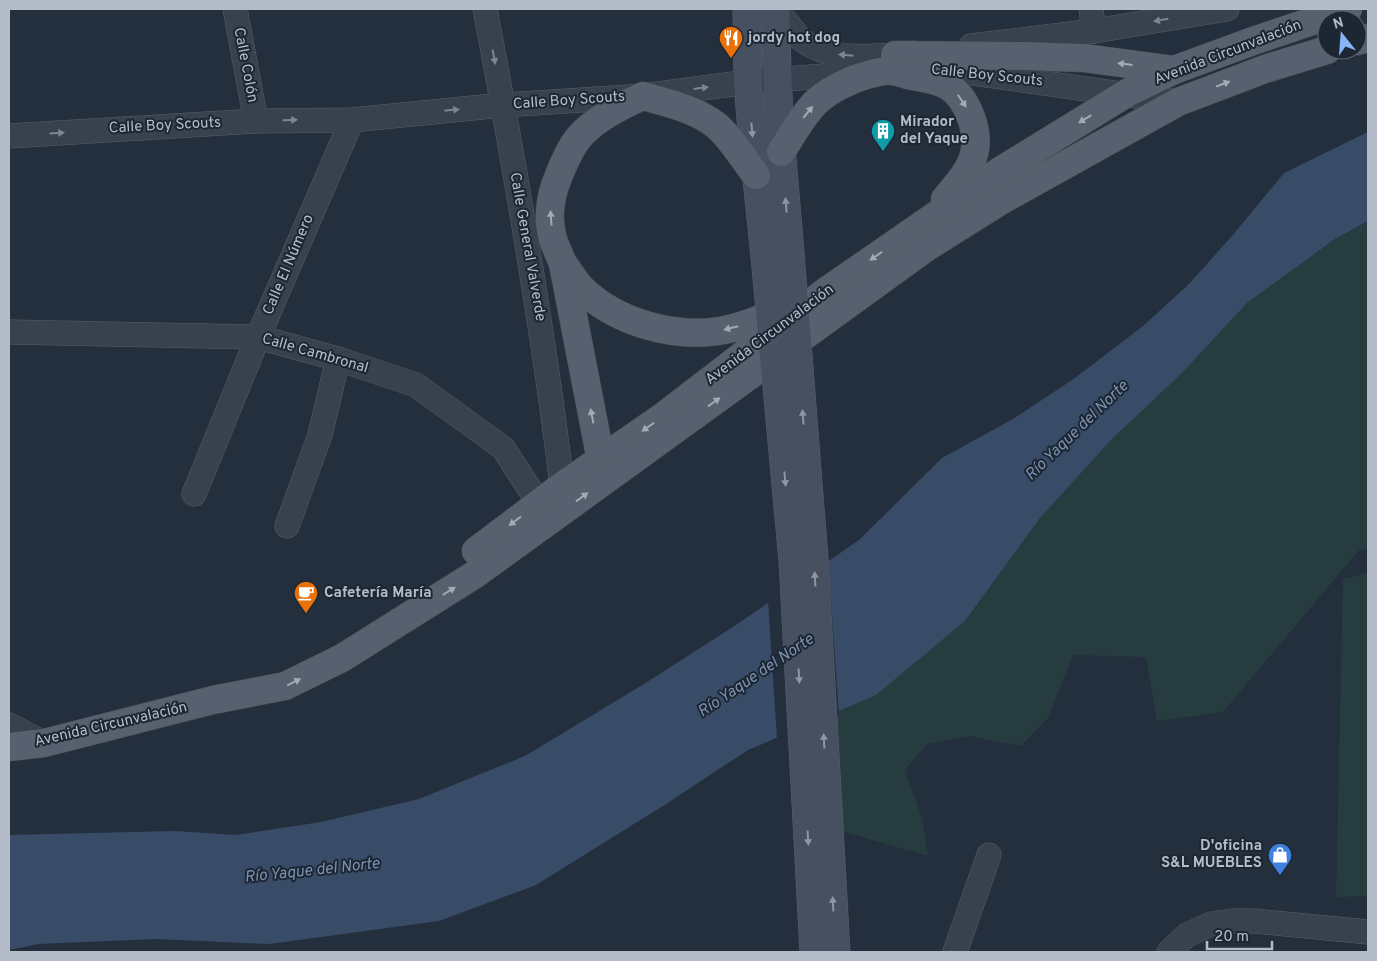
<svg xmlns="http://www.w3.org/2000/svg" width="1377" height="961" viewBox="0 0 1377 961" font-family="Overpass,sans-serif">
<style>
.green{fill:#263c3f}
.water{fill:#394c67}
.pier{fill:#242f3e}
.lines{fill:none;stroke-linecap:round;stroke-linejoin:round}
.minor-casing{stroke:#565f6c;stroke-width:25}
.secondary-casing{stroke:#565f6c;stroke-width:29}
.primary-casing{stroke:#414a57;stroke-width:29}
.minor{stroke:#38414e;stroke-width:24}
.secondary{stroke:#465061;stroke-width:28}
.primary{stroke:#56606e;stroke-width:28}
.secondary-bridge-casing{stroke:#565f6c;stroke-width:29;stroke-linecap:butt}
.secondary-bridge{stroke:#465061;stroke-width:28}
.oneway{fill:#7c8592}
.oneway2{fill:#a1aab7}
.oneway3{fill:#8e96a5}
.labels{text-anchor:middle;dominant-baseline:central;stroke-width:4;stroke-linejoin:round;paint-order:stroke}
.poi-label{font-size:15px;font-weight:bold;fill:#b4bcc9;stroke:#1d2633;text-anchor:start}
.street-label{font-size:15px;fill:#b4bcc9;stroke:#1d2633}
.water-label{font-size:16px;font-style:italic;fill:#7c92b1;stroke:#1d2633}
</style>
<rect width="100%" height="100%" fill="#242f3e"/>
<!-- green -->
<g class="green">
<path d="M1368,221V549H1360L1223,712L1157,721L1146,657L1073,655L1048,718L1021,746L970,736L927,744L905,770L922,818L928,856L841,831L833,732L838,711L876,694L965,621L1040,518L1111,440L1182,373L1247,303L1335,239Z"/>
<path d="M1368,573V896L1336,897L1343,579Z"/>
</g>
<!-- water -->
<path class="water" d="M1368,132V221L1335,239L1247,303L1182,373L1111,440L1040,518L965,621L876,695L748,750L666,804L536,885L439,921L269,944L156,939L38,944L9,950V835L175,831L236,835L321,822L419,799L525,756L644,684L736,625L859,540L942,458L1013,419L1075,378L1143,326L1189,284L1232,236L1284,173Z"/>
<!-- pier -->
<path class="pier" d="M828,558L839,714L777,740L768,600Z"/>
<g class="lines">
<defs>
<g id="minor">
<path d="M235,9L256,121"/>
<path d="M485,9C515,167 543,326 562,486"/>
<path d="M777,9C784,18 792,31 801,39C828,62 880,57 913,53"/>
<path d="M1091,9L1094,31"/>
<path d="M971,46L1094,31L1227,9"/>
<path d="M913,70H951L1178,102"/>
<path d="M9,136L256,121L352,120L503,105L643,96L748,82L862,73"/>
<path d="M9,332L258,337L338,359L416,385L503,448L539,503"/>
<path d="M194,494L258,337L352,120"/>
<path d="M287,526L320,435L338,359"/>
<path d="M9,725L44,743"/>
<path d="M955,952L989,855"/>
<path d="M1169,952L1187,935L1211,924L1232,921H1254L1368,932"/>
</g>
<g id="secondary">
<path d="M747,9L748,82L752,132L765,256"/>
<path d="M775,9L779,123L790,253"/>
</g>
<g id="primary">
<path d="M1357,41L1368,38"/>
<path d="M895,55L1024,56L1084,58L1174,70"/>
<path d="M781,152C792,136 802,116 816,102C833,86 863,74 885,71C893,70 904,74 912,76C923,78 938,80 948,86C968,98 980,133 974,154C970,171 956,186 945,199"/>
<path d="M564,265C570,273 576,283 583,290C617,322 672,338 719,331C744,327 768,316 792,306"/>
<path d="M604,476L563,264C560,256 556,248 553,239C547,218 550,196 559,175C563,165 568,154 574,144C588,122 620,106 643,96C668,103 696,109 717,126C731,138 744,160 756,175"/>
<path d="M476,551L562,486L661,418L825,292L1000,171L1127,93L1174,70L1253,41L1348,9"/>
<path d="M9,747L44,743L213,700L285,686L342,658L474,575L927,247L1002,200L1178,102L1265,69L1327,50"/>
</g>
</defs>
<!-- minor casing -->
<use href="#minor" class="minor-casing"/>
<!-- secondary casing -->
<use href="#secondary" class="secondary-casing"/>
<!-- primary casing -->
<use href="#primary" class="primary-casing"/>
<!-- minor -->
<use href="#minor" class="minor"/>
<!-- secondary -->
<use href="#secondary" class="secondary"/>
<!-- primary -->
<use href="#primary" class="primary"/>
<defs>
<g id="secondary-bridge">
<path d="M790,253L814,559L836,952"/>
<path d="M765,256L793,561L814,952"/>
</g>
</defs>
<!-- secondary-bridge casing -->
<use href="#secondary-bridge" class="secondary-bridge-casing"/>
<!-- secondary-bridge -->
<use href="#secondary-bridge" class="secondary-bridge"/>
</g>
<!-- one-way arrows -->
<defs><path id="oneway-solid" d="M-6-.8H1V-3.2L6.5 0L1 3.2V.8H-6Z" transform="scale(1.25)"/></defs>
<g class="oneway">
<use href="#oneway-solid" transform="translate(1161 20) rotate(170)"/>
<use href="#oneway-solid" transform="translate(846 55) rotate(-175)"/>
<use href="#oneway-solid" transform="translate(494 57) rotate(79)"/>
<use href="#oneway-solid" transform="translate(701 88) rotate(-7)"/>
<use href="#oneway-solid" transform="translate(452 110) rotate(-6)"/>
<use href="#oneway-solid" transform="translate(290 120) rotate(-1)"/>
<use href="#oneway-solid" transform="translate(57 133) rotate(-3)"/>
</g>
<g class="oneway2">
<use href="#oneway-solid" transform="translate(1125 64) rotate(-173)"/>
<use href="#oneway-solid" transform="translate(1223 84) rotate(-21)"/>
<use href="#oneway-solid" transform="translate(962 101) rotate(56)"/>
<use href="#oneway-solid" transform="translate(808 112) rotate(-51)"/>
<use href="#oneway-solid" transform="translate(1085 119) rotate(149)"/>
<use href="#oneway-solid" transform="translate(551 218) rotate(-94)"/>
<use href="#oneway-solid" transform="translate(876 256) rotate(145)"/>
<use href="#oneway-solid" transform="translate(731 328) rotate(166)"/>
<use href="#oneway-solid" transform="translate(714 402) rotate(-36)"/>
<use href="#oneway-solid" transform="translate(592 416) rotate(-101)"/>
<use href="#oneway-solid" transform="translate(648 427) rotate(145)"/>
<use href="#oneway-solid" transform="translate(582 497) rotate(-36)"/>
<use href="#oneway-solid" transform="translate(515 521) rotate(143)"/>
<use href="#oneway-solid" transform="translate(449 591) rotate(-32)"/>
<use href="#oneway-solid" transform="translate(294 682) rotate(-26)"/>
</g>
<g class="oneway3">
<use href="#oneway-solid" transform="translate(752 130) rotate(85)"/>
<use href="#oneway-solid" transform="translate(786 205) rotate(-95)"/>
<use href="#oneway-solid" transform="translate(803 417) rotate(-94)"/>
<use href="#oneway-solid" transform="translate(785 479) rotate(85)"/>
<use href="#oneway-solid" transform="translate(815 579) rotate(-93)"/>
<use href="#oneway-solid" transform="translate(799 676) rotate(87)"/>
<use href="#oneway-solid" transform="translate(824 741) rotate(-93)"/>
<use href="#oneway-solid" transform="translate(808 838) rotate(87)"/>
<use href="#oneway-solid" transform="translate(833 904) rotate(-93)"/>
</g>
<!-- icons -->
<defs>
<symbol id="restaurant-pin" viewBox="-11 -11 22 30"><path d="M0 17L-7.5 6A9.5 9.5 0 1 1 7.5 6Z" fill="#e8710a" stroke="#1d2633"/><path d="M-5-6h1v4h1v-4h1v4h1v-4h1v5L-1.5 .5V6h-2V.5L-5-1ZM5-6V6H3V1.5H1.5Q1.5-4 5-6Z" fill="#fff"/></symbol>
<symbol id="building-pin" viewBox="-11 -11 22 30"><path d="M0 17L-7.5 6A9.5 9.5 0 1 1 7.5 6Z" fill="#0f9aa8" stroke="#1d2633"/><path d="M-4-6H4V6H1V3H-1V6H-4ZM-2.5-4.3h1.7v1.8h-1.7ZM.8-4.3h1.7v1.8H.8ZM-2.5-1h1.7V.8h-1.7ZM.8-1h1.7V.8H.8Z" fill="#fff"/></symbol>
<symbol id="cafe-pin" viewBox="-11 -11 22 30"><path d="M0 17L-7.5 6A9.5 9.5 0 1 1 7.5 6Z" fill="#e8710a" stroke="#1d2633"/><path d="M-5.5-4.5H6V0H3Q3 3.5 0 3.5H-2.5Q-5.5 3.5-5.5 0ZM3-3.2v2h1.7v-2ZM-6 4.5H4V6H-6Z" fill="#fff"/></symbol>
<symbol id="shop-pin" viewBox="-11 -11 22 30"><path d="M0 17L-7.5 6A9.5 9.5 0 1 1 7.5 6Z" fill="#3f7fe0" stroke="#1d2633"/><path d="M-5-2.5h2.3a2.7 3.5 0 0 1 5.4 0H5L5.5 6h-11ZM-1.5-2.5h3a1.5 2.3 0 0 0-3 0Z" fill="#fff"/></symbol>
</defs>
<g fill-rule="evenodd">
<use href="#restaurant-pin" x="717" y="24" width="28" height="38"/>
<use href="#building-pin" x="869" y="117" width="28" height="38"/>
<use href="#cafe-pin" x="292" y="579" width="28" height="38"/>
<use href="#shop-pin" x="1266" y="841" width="28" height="38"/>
</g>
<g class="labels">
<!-- poi labels -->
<g class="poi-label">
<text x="748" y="38">jordy hot dog</text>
<text x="900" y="122">Mirador<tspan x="900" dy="17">del Yaque</tspan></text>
<text x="324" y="593">Cafetería María</text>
<text x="1262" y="846" text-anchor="end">D'oficina<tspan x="1262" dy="17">S&amp;L MUEBLES</tspan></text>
</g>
<!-- street labels -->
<g class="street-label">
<text transform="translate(1228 53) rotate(-21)">Avenida Circunvalación</text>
<text transform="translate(245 65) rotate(79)">Calle Colón</text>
<text transform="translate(987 76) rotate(6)">Calle Boy Scouts</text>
<text transform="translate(569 101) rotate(-4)">Calle Boy Scouts</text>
<text transform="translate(165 126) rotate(-3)">Calle Boy Scouts</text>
<text transform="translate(527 247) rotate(80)">Calle General Valverde</text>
<text transform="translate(289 265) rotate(-67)">Calle El Número</text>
<text transform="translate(770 335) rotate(-37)">Avenida Circunvalación</text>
<text transform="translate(315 354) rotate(16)">Calle Cambronal</text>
<text transform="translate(111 725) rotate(-13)">Avenida Circunvalación</text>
</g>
<!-- water labels -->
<g class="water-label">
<text transform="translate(1077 431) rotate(-44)">Río Yaque del Norte</text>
<text transform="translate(756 676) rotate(-34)">Río Yaque del Norte</text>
<text transform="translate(312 871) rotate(-6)">Río Yaque del Norte</text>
</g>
</g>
<!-- border -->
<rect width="1377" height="961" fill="none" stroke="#b4bcc9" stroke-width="20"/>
<!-- north arrow -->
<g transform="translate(1342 35) rotate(343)"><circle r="24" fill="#1d2633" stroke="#59626f"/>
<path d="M0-4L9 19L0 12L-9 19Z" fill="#8ab4f8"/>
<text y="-8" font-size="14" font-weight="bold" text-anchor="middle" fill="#b4bcc9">N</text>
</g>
<!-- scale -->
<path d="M1207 941v8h65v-8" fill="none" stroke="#b4bcc9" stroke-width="2.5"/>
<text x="1214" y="941" font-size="15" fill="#b4bcc9" stroke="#1d2633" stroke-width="4" paint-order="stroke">20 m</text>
</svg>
